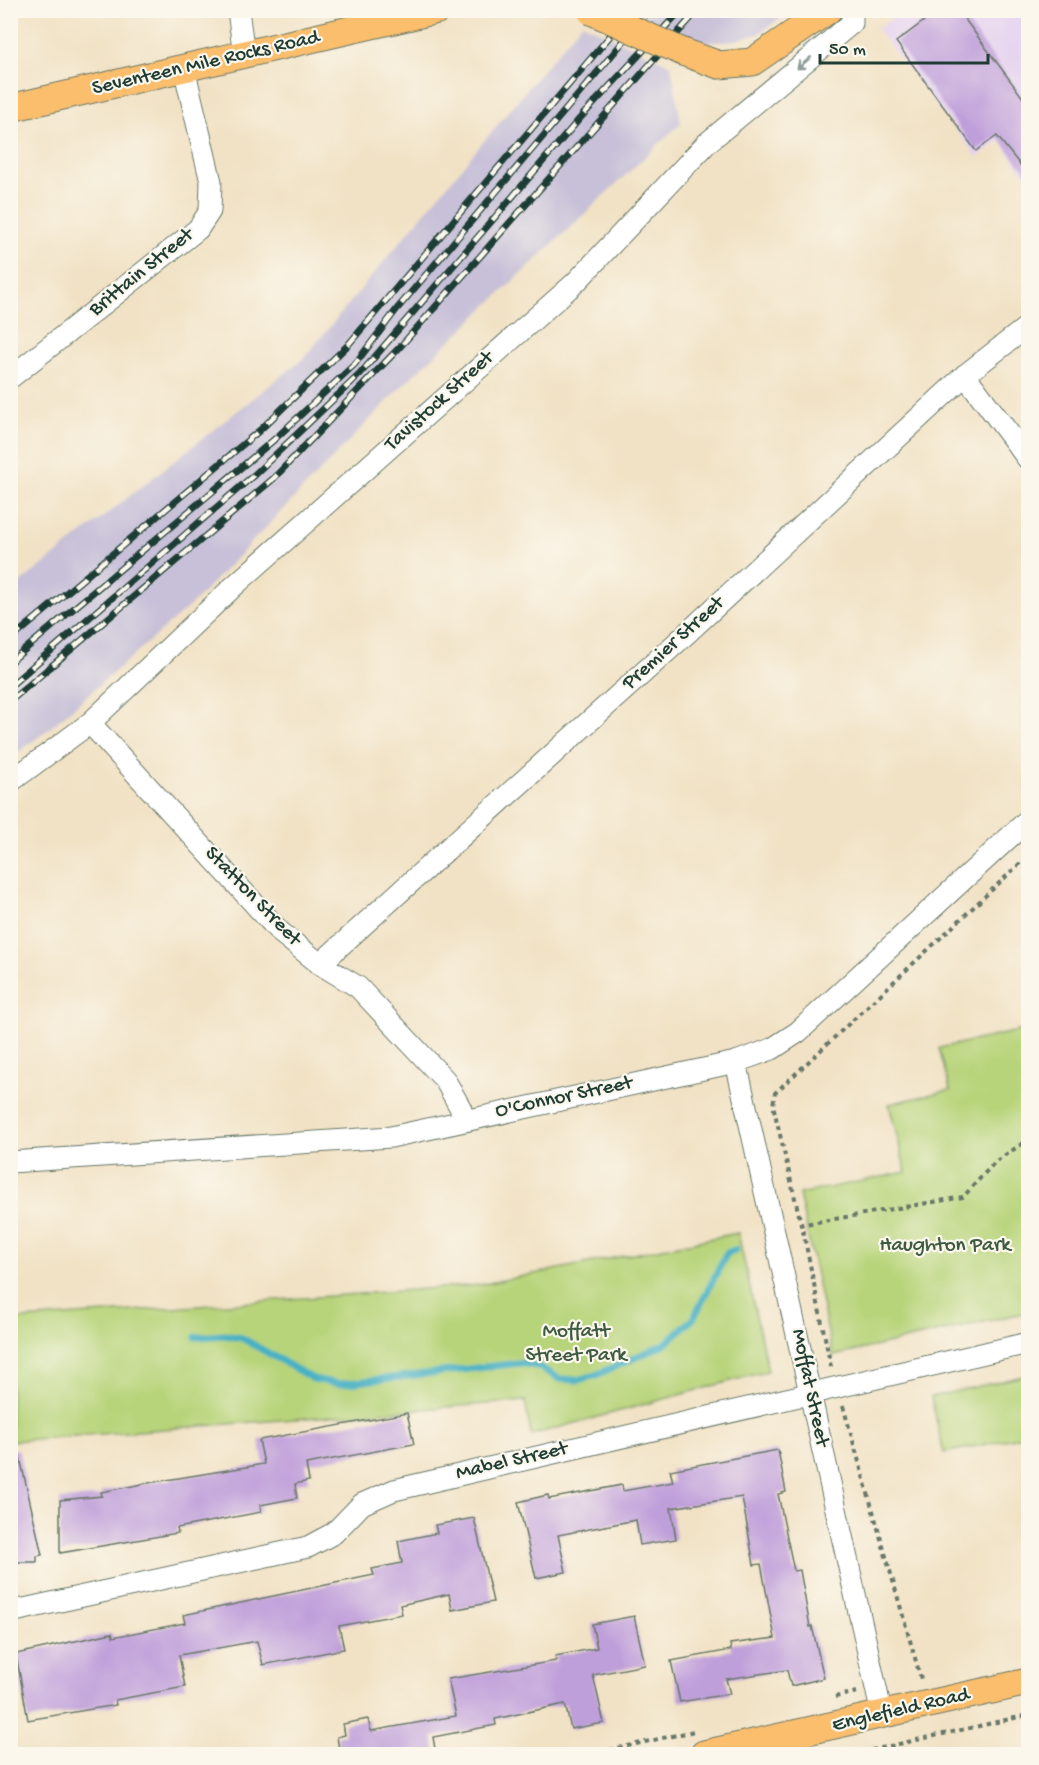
<svg xmlns="http://www.w3.org/2000/svg" width="1039" height="1765" viewBox="0 0 1039 1765" font-family="'Gochi Hand',sans-serif">
<style>
.built{fill:#e5d3f0}
.industrial{fill:#c7c0d8}
.green{fill:#b8d47a;stroke:#6c8857;stroke-width:1.5}
.lines{fill:none;stroke-linecap:round;stroke-linejoin:round}
.stream{stroke:#46b1c4;stroke-width:7}
.building{fill:#bf9fda}
.minor-casing{stroke:#687767;stroke-width:23}
.major-casing{stroke:#687767;stroke-width:29}
.path{stroke:#687767;stroke-width:4;stroke-dasharray:4.5 4.5;stroke-linecap:butt}
.minor{stroke:#fff;stroke-width:21}
.major{stroke:#fabe6d;stroke-width:27}
.rail-casing{stroke:#1f3d34;stroke-width:7}
.rail{stroke:#fbf7ec;stroke-width:4.5;stroke-dasharray:14;stroke-linecap:butt}
.major-bridge-casing{stroke:#687767;stroke-width:29;stroke-linecap:butt}
.major-bridge{stroke:#fabe6d;stroke-width:27}
.oneway{stroke:#8f9e9a}
.labels{text-anchor:middle;dominant-baseline:central;stroke-width:4.5;stroke-linejoin:round;paint-order:stroke}
.street-label{font-size:21px;fill:#1f3d34;stroke:#fbf7ec}
.park-label{font-size:21px;fill:#3e5b42;stroke:#fbf7ec}
</style>
<rect width="100%" height="100%" fill="#fbf7ec"/>
<filter id="ink" filterUnits="userSpaceOnUse"><feTurbulence type="fractalNoise" baseFrequency=".0167" numOctaves="2"/><feDisplacementMap in="SourceGraphic" scale="12" xChannelSelector="R" yChannelSelector="G"/><feConvolveMatrix kernelMatrix="1 2 1 2 8 2 1 2 1" color-interpolation-filters="sRGB"/></filter>
<filter id="wash" filterUnits="userSpaceOnUse"><feTurbulence type="fractalNoise" baseFrequency=".008" numOctaves="4" result="noise"/><feDisplacementMap in="SourceGraphic" scale="24" xChannelSelector="R" yChannelSelector="G"/><feGaussianBlur stdDeviation="1.35" result="paint"/><feColorMatrix in="noise" values="0 0 0 0 0 0 0 0 0 0 0 0 0 0 0 0 0 1.4 0 .05"/><feComposite in="paint" operator="in"/></filter>
<g filter="url(#wash)">
<rect width="100%" height="100%" fill="#f1e2c5"/>
<!-- built -->
<path class="built" d="M902,11H1028V179L1000,141L977,157L877,29Z"/>
<!-- industrial -->
<g class="industrial">
<path d="M633,11H791L758,34L727,42H703Z"/>
<path d="M582,23L671,65L681,123L403,385L193,603L50,728L11,758V590L303,359Z"/>
</g>
<!-- green -->
<g class="green">
<path d="M1028,1029V1312L833,1356L799,1194L906,1172L889,1104L950,1090L939,1048Z"/>
<path d="M738,1233L768,1371L531,1435L525,1401L11,1441V1320L479,1285Z"/>
<path d="M1028,1375V1453L1024,1436L944,1453L931,1397Z"/>
</g>
<g class="lines">
<!-- stream -->
<path class="stream" d="M196,1337L225,1335L242,1338L313,1379L339,1384L520,1363L537,1366L560,1379L577,1380L596,1375L665,1344L693,1319L727,1253L735,1250"/>
</g>
<g id="blocks">
<!-- building -->
<g class="building">
<path d="M939,10H958L1029,106V176L997,136L976,151L896,42Z"/>
<path d="M407,1413L414,1444L306,1464L309,1481L295,1484L297,1498L260,1505L261,1512L177,1528L178,1533L60,1553V1500L102,1496L101,1492L148,1483L264,1464L259,1440Z"/>
<path d="M18,1449L42,1555L37,1556V1562H10V1450Z"/>
<path d="M778,1450L786,1492L778,1494L794,1571L800,1570L810,1627L812,1626L824,1678L791,1686L787,1670L726,1679L730,1694L680,1702L671,1661L731,1650L730,1644L775,1638L761,1564L754,1565L742,1497L671,1508L676,1539L640,1545L636,1520L558,1535L566,1572L536,1578L518,1502L548,1495L549,1499L622,1485L623,1491L673,1482L670,1470Z"/>
<path d="M474,1518L493,1602L452,1610L449,1594L400,1605L402,1614L339,1626L344,1649L263,1665L257,1641L179,1655L185,1687L115,1700L116,1705L28,1720L16,1654L112,1633L113,1637L185,1623L183,1615L374,1575L372,1569L402,1563L398,1541L437,1533L435,1525Z"/>
<path d="M634,1616L645,1665L593,1675L604,1723L571,1729L565,1704L495,1719L496,1725L433,1737L436,1755H340L337,1737L345,1735L343,1724L368,1719L371,1731L456,1716L448,1679L556,1661L555,1656L597,1648L592,1624Z"/>
</g>
</g>
</g>
<g filter="url(#ink)">
<use href="#blocks" fill-opacity="0" stroke="#687767" stroke-width="1.5"/>
<g class="lines">
<defs>
<g id="minor">
<path d="M238,10L244,55"/>
<path d="M965,375L1028,459"/>
<path d="M10,378L198,229L210,211L211,182L184,68"/>
<path d="M90,723L280,932L320,964L358,987L445,1080L461,1109L463,1119"/>
<path d="M10,782L90,723L234,586L576,282L707,143L852,23V10"/>
<path d="M320,964L684,636L965,375L1028,326"/>
<path d="M736,1062L882,1715"/>
<path d="M10,1162L391,1137L736,1062L772,1049L798,1032L1028,820"/>
<path d="M10,1612L308,1547L334,1533L362,1504L394,1490L1028,1343"/>
</g>
<g id="major">
<path d="M683,52L719,65L752,62L828,10"/>
<path d="M10,108L437,10"/>
<path d="M704,1754L1028,1682"/>
</g>
</defs>
<!-- minor casing -->
<use href="#minor" class="minor-casing"/>
<!-- major casing -->
<use href="#major" class="major-casing"/>
<!-- path -->
<g class="path">
<path d="M799,1225L963,1197L996,1161L1028,1140"/>
<path d="M831,1367L806,1245L773,1105L775,1093L1028,856"/>
<path d="M843,1406L921,1679"/>
<path d="M835,1697L857,1692"/>
<path d="M592,1754L694,1731"/>
<path d="M854,1754L1028,1715"/>
</g>
<!-- minor -->
<use href="#minor" class="minor"/>
<!-- major -->
<use href="#major" class="major"/>
<defs>
<g id="rail">
<path d="M10,640L260,430L348,345L632,10"/>
<path d="M10,662L276,438L355,364L397,309L650,10"/>
<path d="M10,686L254,475L360,374L582,116L681,10"/>
<path d="M10,701L273,479L399,348L698,10"/>
</g>
</defs>
<!-- rail casing -->
<use href="#rail" class="rail-casing"/>
<!-- rail -->
<use href="#rail" class="rail"/>
<defs>
<path id="major-bridge" d="M591,11L683,52"/>
</defs>
<!-- major-bridge casing -->
<use href="#major-bridge" class="major-bridge-casing"/>
<!-- major-bridge -->
<use href="#major-bridge" class="major-bridge"/>
</g>
<!-- one-way arrows -->
<defs><path id="oneway-shaft" d="M-6 0H5M1.5-3L5.5 0L1.5 3" fill="none" stroke-width="1.6" stroke-linecap="round" stroke-linejoin="round" transform="scale(1.5)"/></defs>
<use class="oneway" href="#oneway-shaft" transform="translate(804 63) rotate(140)"/>
</g>
<g class="labels">
<!-- street labels -->
<g class="street-label">
<text transform="translate(206 64) rotate(-13)">Seventeen Mile Rocks Road</text>
<text transform="translate(142 273) rotate(-39)">Brittain Street</text>
<text transform="translate(440 402) rotate(-42)">Tavistock Street</text>
<text transform="translate(674 644) rotate(-42)">Premier Street</text>
<text transform="translate(252 897) rotate(46)">Statton Street</text>
<text transform="translate(564 1098) rotate(-12)">O'Connor Street</text>
<text transform="translate(809 1388) rotate(78)">Moffat Street</text>
<text transform="translate(512 1462) rotate(-13)">Mabel Street</text>
<text transform="translate(901 1711) rotate(-13)">Englefield Road</text>
</g>
<!-- park labels -->
<g class="park-label">
<text x="945" y="1246">Haughton Park</text>
<text x="576" y="1332">Moffatt<tspan x="576" dy="24">Street Park</tspan></text>
</g>
</g>
<!-- margin -->
<rect width="1039" height="1765" fill="none" stroke="#fbf7ec" stroke-width="36"/>
<!-- scale -->
<path d="M820 54v9h168v-9" fill="none" stroke="#1f3d34" stroke-width="3"/>
<text x="829" y="54" font-size="18" fill="#1f3d34" stroke="#fbf7ec" stroke-width="4.5" paint-order="stroke">50 m</text>
</svg>
